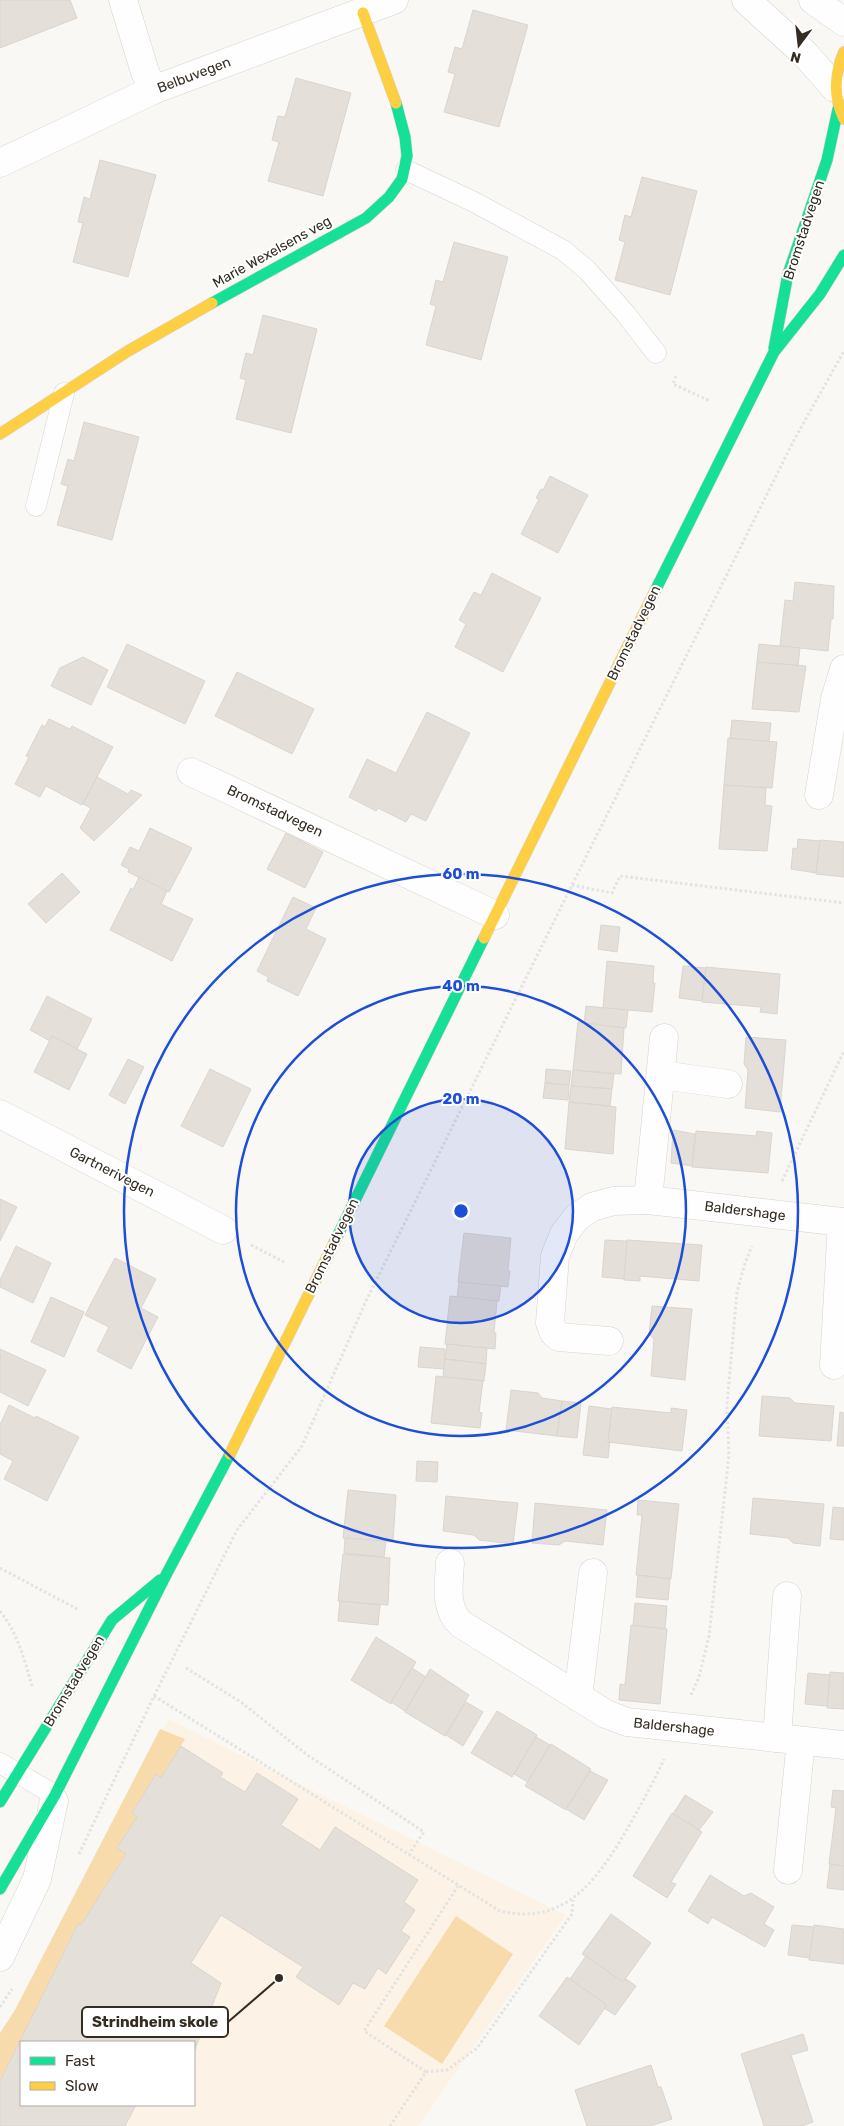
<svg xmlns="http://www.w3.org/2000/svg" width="844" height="2126" viewBox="0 0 844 2126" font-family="Rubik,sans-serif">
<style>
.built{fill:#fcf3e6;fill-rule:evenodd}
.green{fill:#f7dbac}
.building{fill:#e4dfd8;stroke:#dad5ce}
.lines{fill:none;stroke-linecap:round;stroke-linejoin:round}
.lane-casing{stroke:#d7d3cc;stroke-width:21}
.street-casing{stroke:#d7d3cc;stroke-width:29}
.fast-casing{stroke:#d7d3cc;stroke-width:12}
.slow-casing{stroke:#d7d3cc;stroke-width:12}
.path{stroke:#e3e3e1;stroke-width:3;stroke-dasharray:2.5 2.5;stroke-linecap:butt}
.lane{stroke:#fefefe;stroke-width:20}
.street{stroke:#fefefe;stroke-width:28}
.fast{stroke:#16e098;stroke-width:11}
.slow{stroke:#ffcf43;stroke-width:11}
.ring{fill:none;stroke:#1d4ed8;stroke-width:2.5}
.labels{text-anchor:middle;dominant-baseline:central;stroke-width:4;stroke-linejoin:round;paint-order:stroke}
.street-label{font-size:14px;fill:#332c21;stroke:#fff}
.centre{fill:#1d4ed8;stroke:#fff;stroke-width:2.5}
.ring-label{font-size:15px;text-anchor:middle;font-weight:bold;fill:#1d4ed8;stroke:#fff;stroke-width:4;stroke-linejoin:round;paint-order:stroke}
.leader{fill:none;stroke:#332c21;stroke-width:2}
.callout-dot{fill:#332c21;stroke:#fff;stroke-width:2}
.callout{fill:#fff;stroke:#332c21;stroke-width:2}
.callout-label{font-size:15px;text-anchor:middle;font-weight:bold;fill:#332c21}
</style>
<rect width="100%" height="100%" fill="#faf8f5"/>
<!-- built -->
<path class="built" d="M168,1719L566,1915L418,2126H0V2050ZM21,2042H194V2105H21Z"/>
<!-- green -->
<g class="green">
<path d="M160,1729L185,1739L161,1778L156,1775L132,1813L137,1817L126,1854L81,1925L0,2081V2033L15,2010Z"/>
<path d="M456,1916L513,1954L442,2064L384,2026Z"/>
</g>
<!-- building -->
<g class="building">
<path d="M0,0H70L77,18L0,48Z"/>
<path d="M473,10L528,25L499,127L444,112L455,74L448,72L455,47L462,49Z"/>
<path d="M296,78L351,93L323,196L268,181L279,142L272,140L278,116L285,117Z"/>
<path d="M100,160L156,175L128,277L73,262L83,223L78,222L84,197L90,199Z"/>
<path d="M642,177L697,191L670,295L615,280L625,242L619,240L625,215L631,217Z"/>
<path d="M454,242L508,257L481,360L426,345L436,306L430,304L436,280L443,282Z"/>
<path d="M263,315L317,329L291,433L236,419L246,380L240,378L246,353L253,355Z"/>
<path d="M84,422L139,437L112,540L57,525L68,486L61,484L68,459L74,461Z"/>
<path d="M550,476L588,495L558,553L521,534L539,499L536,498L541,489L543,490Z"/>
<path d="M492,573L541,598L503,672L455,647L466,624L459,620L474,592L481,595Z"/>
<path d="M795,582L834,586L833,619H831L828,651L780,646L785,600L793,601Z"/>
<path d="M127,644L205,681L185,724L107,687Z"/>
<path d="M759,644L800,648L798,666L757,662Z"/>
<path d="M83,657L108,670L91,705L51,686L60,668Z"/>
<path d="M757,662L806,666L799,712L752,709Z"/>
<path d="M237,672L314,709L292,754L215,716Z"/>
<path d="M427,712L470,733L426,821L411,814L406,822L378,808L376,811L349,797L367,759L396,773Z"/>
<path d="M49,719L70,729L72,726L113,747L82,805L46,786L40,797L15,784L29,757L26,756L42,725L45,727Z"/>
<path d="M732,720L771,723L769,742L730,738Z"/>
<path d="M728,738L777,742L772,788L724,785Z"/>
<path d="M97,777L128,794L131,790L142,795L94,841L80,828L91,808L83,804Z"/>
<path d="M724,785L766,788L765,805L772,806L767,851L719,849Z"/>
<path d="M150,828L192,848L169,892L128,872L129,869L121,865L130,847L139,851Z"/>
<path d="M286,833L323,852L305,888L267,869Z"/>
<path d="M798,839L820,841L816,873L791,869L793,848L797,849Z"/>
<path d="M820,840L844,842V877L816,874Z"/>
<path d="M62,873L80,892L46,923L28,904Z"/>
<path d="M139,877L167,891L161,904L193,919L172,961L110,930L131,888L133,890Z"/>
<path d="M293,897L316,908L306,929L326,939L298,996L267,981L268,977L257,971Z"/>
<path d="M601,925L620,927L617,952L598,949Z"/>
<path d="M607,961L654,966L653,983H655L652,1012L603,1008Z"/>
<path d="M683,966L706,968L702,1001L679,998Z"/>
<path d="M706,967L780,974L777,1014L760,1012L761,1007L702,1002Z"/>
<path d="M47,996L92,1019L77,1049L52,1036L50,1041L30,1030Z"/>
<path d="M586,1006L628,1010L626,1028L584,1024Z"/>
<path d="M578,1022L624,1028L621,1074L573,1070Z"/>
<path d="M52,1036L87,1054L69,1090L34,1072Z"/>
<path d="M746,1037L786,1040L780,1112L745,1108L748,1070L744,1064Z"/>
<path d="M128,1059L144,1067L125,1104L109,1095Z"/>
<path d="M210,1069L251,1089L223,1147L181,1126Z"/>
<path d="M546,1069L571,1071L569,1085L545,1083Z"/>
<path d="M573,1070L614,1074L612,1089L571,1086Z"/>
<path d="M545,1083L569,1085L568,1100L543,1098Z"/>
<path d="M571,1086L612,1089L610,1106L569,1102Z"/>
<path d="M569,1102L616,1107L613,1154L565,1149Z"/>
<path d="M673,1130L695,1134L693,1166L671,1163Z"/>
<path d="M696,1131L756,1136L757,1131L772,1133L768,1173L692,1167Z"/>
<path d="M0,1199L17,1207L0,1241Z"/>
<path d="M464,1233L511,1238L508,1270L510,1271L508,1287L458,1282Z"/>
<path d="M605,1240L627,1241L624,1279L602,1277Z"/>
<path d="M627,1240L702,1245L699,1281L640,1276V1281L624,1280Z"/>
<path d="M16,1246L51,1263L33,1303L0,1287V1280Z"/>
<path d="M115,1258L156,1279L141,1308L158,1317L131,1369L97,1351L109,1327L85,1315Z"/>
<path d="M459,1282L501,1286L499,1301L457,1297Z"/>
<path d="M450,1296L497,1301L494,1333H496L495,1349L445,1344Z"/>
<path d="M51,1297L84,1312L64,1357L31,1342Z"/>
<path d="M652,1306L692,1309L685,1380L651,1376L654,1339L649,1334Z"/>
<path d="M447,1344L487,1348L486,1364L445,1359Z"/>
<path d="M420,1347L445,1349L444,1369L418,1367Z"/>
<path d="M0,1349L46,1370L28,1406L0,1392Z"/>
<path d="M445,1359L486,1364L484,1381L443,1377Z"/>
<path d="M436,1376L483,1381L479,1412L482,1413L480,1428L431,1423Z"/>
<path d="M511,1390L538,1393L542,1398L562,1401L557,1436L506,1430Z"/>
<path d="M762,1396L790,1398L795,1403L834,1406L831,1441L759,1436Z"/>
<path d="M562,1401L581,1403L577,1438L557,1436Z"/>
<path d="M9,1405L35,1418L36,1416L79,1437L47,1501L4,1479L13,1461L0,1454V1425Z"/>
<path d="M589,1406L612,1409L608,1442H610L608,1458L583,1455Z"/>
<path d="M612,1407L671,1413V1408L687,1410L682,1451L608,1442Z"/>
<path d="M840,1412L844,1413V1446H837Z"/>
<path d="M417,1461L438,1462L437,1482L416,1481Z"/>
<path d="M348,1490L396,1495L393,1542L343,1538Z"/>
<path d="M446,1496L518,1503L513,1544L479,1540L474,1535L443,1531Z"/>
<path d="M753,1498L824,1504L820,1546L793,1543L788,1538L750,1534Z"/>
<path d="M638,1500L679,1504L671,1579L636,1575L642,1515H637Z"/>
<path d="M535,1503L607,1510L603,1545L565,1541L559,1545L532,1543Z"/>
<path d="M833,1507L844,1508V1540L830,1539Z"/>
<path d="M345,1538L386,1541L384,1557L344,1553Z"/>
<path d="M343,1554L390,1558L388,1605L338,1601Z"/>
<path d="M638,1575L670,1579L668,1600L636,1597Z"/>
<path d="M340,1601L380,1605L378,1625L338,1621Z"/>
<path d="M635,1603L667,1606L665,1629L633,1626Z"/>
<path d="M631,1625L667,1629L660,1704L619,1700L620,1684L625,1685Z"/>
<path d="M376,1637L416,1662L391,1704L351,1680Z"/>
<path d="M412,1668L426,1677L405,1711L391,1702Z"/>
<path d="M430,1669L469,1695L445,1736L405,1712Z"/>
<path d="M830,1672L844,1673V1709L827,1708Z"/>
<path d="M808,1673L830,1675L827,1706L805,1704Z"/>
<path d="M466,1702L483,1712L463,1746L446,1735Z"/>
<path d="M497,1711L537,1735L512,1777L471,1753Z"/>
<path d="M536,1737L550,1745L528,1782L514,1774Z"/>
<path d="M551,1744L591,1769L566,1810L525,1786Z"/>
<path d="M181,1746L223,1773L220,1777L245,1792L257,1773L298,1799L281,1825L320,1850L335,1827L418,1880L404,1902L415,1910L401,1931L410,1937L386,1974L378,1968L365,1989L353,1983L339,2005L296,1977L303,1967L221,1915L191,1963L221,1983L194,2052V2042H21V2105H136L125,2126H0V2081L78,1924L81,1925L126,1854L117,1848L137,1817L132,1813L156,1774L161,1778Z"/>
<path d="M590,1771L608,1780L584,1820L566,1809Z"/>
<path d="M833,1790L844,1791V1866L829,1864L836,1808L831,1807Z"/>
<path d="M685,1795L713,1812L699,1830L673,1814Z"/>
<path d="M672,1813L702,1832L671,1882L676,1884L667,1898L633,1876Z"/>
<path d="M830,1864L844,1866V1890L827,1888Z"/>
<path d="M710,1875L744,1896L751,1893L774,1907L764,1924L774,1930L765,1947L712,1917L708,1924L688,1911Z"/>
<path d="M611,1914L651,1943L623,1982L582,1954Z"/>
<path d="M792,1925L814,1927L810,1958L788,1955Z"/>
<path d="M814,1925L844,1929V1964L809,1960Z"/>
<path d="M586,1956L623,1982L626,1979L636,1986L615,2015L604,2008L607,2005L570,1979Z"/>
<path d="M567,1977L607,2005L579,2045L539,2016Z"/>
<path d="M803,2034L808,2050L791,2055L813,2122L802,2126H764L741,2054Z"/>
<path d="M651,2065L658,2087H661L672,2119L650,2126H587L575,2090Z"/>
</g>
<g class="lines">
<defs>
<g id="lane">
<path d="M406,170L472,201L563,250L587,270L625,313L656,353"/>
<path d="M36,506L64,393"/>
<path d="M0,1763L55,1795"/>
</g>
<g id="street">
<path d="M123,0L145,72L153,90"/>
<path d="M746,0L805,54L835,88"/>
<path d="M813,0L844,22"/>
<path d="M0,163L153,90L394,0"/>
<path d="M191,772L495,915"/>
<path d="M819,795L835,699L844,669"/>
<path d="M661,1075L728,1084"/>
<path d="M0,1114L223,1230"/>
<path d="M648,1200L664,1038"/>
<path d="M609,1341L559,1337L554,1333L550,1323L555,1256L564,1234L577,1217L592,1207L613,1201L648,1200L844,1222"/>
<path d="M834,1365L842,1222"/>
<path d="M450,1563C449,1584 444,1609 461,1624L606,1714L627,1722L844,1745"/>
<path d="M578,1697L593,1573"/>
<path d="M777,1738L787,1596"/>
<path d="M788,1870L801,1741"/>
<path d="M0,1957L37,1879L54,1801"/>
</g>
<g id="fast">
<path d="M212,303L366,218L389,197L402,179L407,156L405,137L396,103"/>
<path d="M774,348L788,274L827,160L838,109"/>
<path d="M655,591L774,352L820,294L844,255"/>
<path d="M334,1243L484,938"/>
<path d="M0,1802L112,1620L160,1580"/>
<path d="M0,1889L55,1795L166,1575L230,1454"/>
</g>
<g id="slow">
<path d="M363,13L396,103"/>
<path d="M844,52C834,75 833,96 844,119"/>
<path d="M0,434L128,351L212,303"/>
<path d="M484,938L655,591"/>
<path d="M230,1454L334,1243"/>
</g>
</defs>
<!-- lane casing -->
<use href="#lane" class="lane-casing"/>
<!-- street casing -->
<use href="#street" class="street-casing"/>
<!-- fast casing -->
<use href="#fast" class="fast-casing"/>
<!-- slow casing -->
<use href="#slow" class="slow-casing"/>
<!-- path -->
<g class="path">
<path d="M676,376L673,384L710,401"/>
<path d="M572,885L612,893L620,876L844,903"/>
<path d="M782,1181L844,1051"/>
<path d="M251,1245L284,1262"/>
<path d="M0,1568L79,1610"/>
<path d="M0,1611C18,1634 24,1658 32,1686"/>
<path d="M186,1668L241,1702L306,1754L424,1832L409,1854"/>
<path d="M691,1695L699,1677L709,1636L729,1455L727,1404L737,1292L745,1263L752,1246"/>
<path d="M154,1696L500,1911C567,1927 599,1877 629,1826C641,1804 654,1782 664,1759"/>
<path d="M79,1854L154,1696L237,1530L302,1446L366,1301L572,885L794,440L844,351"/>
<path d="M0,2007L12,1989"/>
<path d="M426,2072L447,2070L477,2048L572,1914L573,1900"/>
<path d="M390,2126L426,2072L364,2031L458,1886"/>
</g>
<!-- lane -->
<use href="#lane" class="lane"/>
<!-- street -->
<use href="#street" class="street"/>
<!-- fast -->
<use href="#fast" class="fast"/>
<!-- slow -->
<use href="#slow" class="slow"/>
</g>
<!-- distance rings -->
<circle cx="461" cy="1211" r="112" fill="#1d4ed8" fill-opacity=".12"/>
<g class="ring">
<circle cx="461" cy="1211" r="112"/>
<circle cx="461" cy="1211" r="225"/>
<circle cx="461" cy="1211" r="337"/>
</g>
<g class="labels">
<!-- street labels -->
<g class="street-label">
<text transform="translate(194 75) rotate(-21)">Belbuvegen</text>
<text transform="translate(804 230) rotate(-72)">Bromstadvegen</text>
<text transform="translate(272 252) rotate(-29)">Marie Wexelsens veg</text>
<text transform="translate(634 633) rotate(-64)">Bromstadvegen</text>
<text transform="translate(275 811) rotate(25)">Bromstadvegen</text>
<text transform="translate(112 1172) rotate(27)">Gartnerivegen</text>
<text transform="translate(745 1211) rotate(7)">Baldershage</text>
<text transform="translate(332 1246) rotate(-64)">Bromstadvegen</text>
<text transform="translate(74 1681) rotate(-59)">Bromstadvegen</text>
<text transform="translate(674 1727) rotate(6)">Baldershage</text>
</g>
</g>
<circle cx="461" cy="1211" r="8" class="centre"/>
<g class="ring-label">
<text x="461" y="879">60 m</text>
<text x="461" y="991">40 m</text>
<text x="461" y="1104">20 m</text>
</g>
<!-- callouts -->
<path class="leader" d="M279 1978L228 2022"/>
<circle class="callout-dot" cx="279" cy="1978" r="5"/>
<rect class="callout" x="82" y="2007" width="146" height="30" rx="5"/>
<g class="callout-label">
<text x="155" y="2027">Strindheim skole</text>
</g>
<!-- legend -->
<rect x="20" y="2041" width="175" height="65" fill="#ffffff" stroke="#adaba6"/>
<rect x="30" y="2057" width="25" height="8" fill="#16e098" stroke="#adaba6"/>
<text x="65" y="2066" font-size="15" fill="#332c21">Fast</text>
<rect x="30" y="2082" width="25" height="8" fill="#ffcf43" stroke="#adaba6"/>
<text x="65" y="2091" font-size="15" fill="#332c21">Slow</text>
<!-- north arrow -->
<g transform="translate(799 45) rotate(195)" stroke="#ffffff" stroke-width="4" paint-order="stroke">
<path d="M0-4L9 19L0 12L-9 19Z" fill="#332c21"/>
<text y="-8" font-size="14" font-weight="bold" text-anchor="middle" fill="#332c21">N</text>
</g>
</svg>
